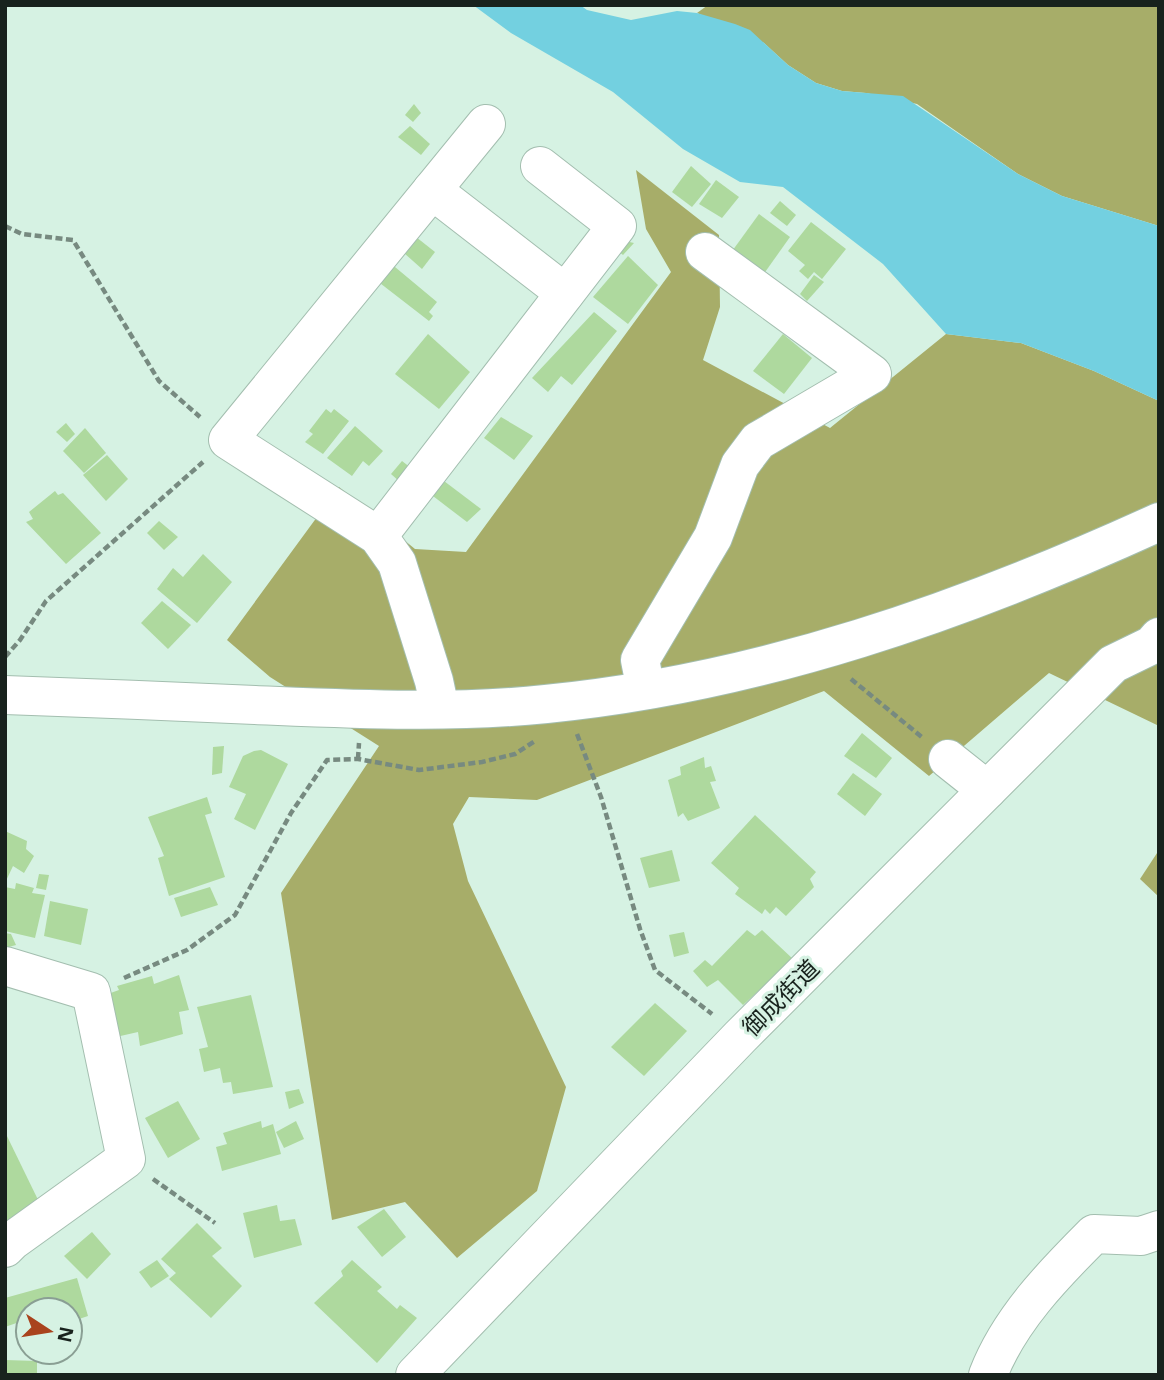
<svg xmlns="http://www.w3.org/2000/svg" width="1164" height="1380" viewBox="0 0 1164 1380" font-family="'Noto Sans','Noto Sans JP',sans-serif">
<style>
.forest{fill:#a7ad69}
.water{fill:#73d0e0}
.building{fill:#aed99e}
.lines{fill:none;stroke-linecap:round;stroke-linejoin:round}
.minor-casing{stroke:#a3beaf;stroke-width:40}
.path{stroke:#778a80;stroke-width:4.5;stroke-dasharray:7 3.5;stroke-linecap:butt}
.minor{stroke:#fff;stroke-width:38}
.labels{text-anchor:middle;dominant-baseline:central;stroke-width:6;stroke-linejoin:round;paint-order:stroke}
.street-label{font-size:24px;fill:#18221d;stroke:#d6f2e3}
</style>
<rect width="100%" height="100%" fill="#d6f2e3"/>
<!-- forest -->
<g class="forest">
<path d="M708,5H1159V226L1062,196L1018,174L917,104L866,93L842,91L816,83L788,65L764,43L697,13Z"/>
<path d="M636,170L719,235L720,307L703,360L830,428L946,334L1021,343L1094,371L1159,401V726L1049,673L929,776L824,691L537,800L469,797L453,824L468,881L566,1087L537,1191L457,1258L405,1202L332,1220L281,893L379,746L270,677L227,640L339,487L415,549L466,552L671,272L646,229Z"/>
<path d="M1159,850V897L1140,879Z"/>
</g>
<!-- water -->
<path class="water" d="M473,5H580L587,10L631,20L677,11L697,13L735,24L750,30L788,65L816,83L842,91L903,96L1018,174L1062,196L1159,226V401L1094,371L1021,343L946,334L883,264L783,187L740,182L683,149L613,92L511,33Z"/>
<!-- building -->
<g class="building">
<path d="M414,104L421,113L413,122L405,115Z"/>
<path d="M410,126L430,144L421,155L398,137Z"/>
<path d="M691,166L711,184L692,207L672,192Z"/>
<path d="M716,180L739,197L722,218L699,204Z"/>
<path d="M780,201L796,215L787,226L770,213Z"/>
<path d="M759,214L790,237L763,275L730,254Z"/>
<path d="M811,222L846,249L822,279L814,272L808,279L799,271L805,265L788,251Z"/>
<path d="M411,233L435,252L422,269L404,253Z"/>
<path d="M625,241L634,243L623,255L618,251Z"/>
<path d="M628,256L658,285L628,324L593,297Z"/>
<path d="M389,262L437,302L429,312L433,316L429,321L376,280Z"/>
<path d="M814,275L824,282L807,301L800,294Z"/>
<path d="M594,312L617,331L572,385L561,376L548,392L532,378Z"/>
<path d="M428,334L470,372L439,409L395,374Z"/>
<path d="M783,334L812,358L784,394L753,371Z"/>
<path d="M326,409L331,413L334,409L349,421L323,454L305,442L313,434L309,431Z"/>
<path d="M501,417L533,436L514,460L484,438Z"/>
<path d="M66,423L75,434L67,442L56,432Z"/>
<path d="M355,426L383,451L369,466L363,461L352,476L327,458Z"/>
<path d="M85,428L106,453L84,473L63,451Z"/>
<path d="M107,455L128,479L106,501L83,475Z"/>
<path d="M402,461L411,468L400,482L391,474Z"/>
<path d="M444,481L481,509L467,522L429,493Z"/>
<path d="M55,491L58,495L63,493L101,533L66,564L26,522L33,519L29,512Z"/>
<path d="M159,521L178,537L164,550L147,533Z"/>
<path d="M203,554L232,582L197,623L157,589L173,568L183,577Z"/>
<path d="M162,601L191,625L168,649L141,623Z"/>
<path d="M862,733L892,758L876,778L844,756Z"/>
<path d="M224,746L222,773L212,775L213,747Z"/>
<path d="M261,750L288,764L255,830L234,819L246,794L229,787L243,756L254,751Z"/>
<path d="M704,757L705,768L711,766L716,781L710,782L720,808L688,821L683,813L678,817L668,780L681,775L680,767Z"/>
<path d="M853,773L882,794L865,816L837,794Z"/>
<path d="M207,797L212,813L205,815L225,877L169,896L158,858L164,856L148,817Z"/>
<path d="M755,815L816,872L810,879L814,887L786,916L776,907L770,914L765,909L762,914L735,894L739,888L711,863Z"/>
<path d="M5,831L27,841L26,849L34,856L24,873L13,866L5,883Z"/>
<path d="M672,850L680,881L649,888L640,858Z"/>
<path d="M39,874L49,875L46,890L36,888Z"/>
<path d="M16,883L34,888L32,893L45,895L35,938L5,931V887L15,889Z"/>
<path d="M210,887L218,905L181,917L174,898Z"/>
<path d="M50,901L88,909L81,945L44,936Z"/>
<path d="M747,930L755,936L762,930L793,959L743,1005L718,980L707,987L693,971L705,960L712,966Z"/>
<path d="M684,932L689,953L674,957L669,935Z"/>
<path d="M5,933L11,934L16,945L5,948Z"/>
<path d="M179,975L189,1010L179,1012L183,1034L140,1046L138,1032L116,1037L105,995L119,990L117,986L152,976L154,984Z"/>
<path d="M251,995L273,1087L233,1094L231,1082L223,1083L220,1068L204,1072L199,1049L208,1047L197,1007Z"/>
<path d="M655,1003L687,1031L644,1076L611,1047Z"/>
<path d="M299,1089L304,1103L289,1109L285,1092Z"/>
<path d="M178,1101L200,1139L168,1158L145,1118Z"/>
<path d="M261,1121L262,1128L273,1124L281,1154L222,1171L216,1147L227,1144L223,1133Z"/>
<path d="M296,1121L304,1139L284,1148L276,1132Z"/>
<path d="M5,1132L42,1208L5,1226Z"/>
<path d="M277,1205L280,1221L295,1219L302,1245L254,1258L243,1213Z"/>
<path d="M384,1209L406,1237L382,1257L357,1227Z"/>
<path d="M197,1223L222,1248L212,1256L242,1286L211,1318L169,1279L176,1273L161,1259Z"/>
<path d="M92,1232L111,1254L87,1279L64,1256Z"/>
<path d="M157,1260L169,1276L151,1288L139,1272Z"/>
<path d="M352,1260L382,1287L377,1291L397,1309L400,1305L417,1318L377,1363L314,1303L343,1276L341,1271Z"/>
<path d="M77,1278L88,1316L70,1322V1310H28V1319L5,1327V1298Z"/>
<path d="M5,1360L37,1361V1375H5Z"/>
</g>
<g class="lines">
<defs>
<g id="minor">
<path d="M432,190L565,293"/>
<path d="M378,536L617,226L540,166"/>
<path d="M646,690L640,660L713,537L740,465L758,441L872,374L705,252"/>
<path d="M5,695C88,698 172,701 255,705C352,709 449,714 546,704C760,683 964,611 1159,522"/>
<path d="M440,709L434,681L397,563L378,536L228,440L486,124"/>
<path d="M948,759L987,790"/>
<path d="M5,966L91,992L126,1159L12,1241L5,1248"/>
<path d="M415,1375L740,1037L1113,664L1152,645L1159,637"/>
<path d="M988,1375C1009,1320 1053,1275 1094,1234L1141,1236L1159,1230"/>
</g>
</defs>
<!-- minor casing -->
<use href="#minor" class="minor-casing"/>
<!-- path -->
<g class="path">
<path d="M5,226L22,234L73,240L159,381L200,417"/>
<path d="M5,657L20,640L46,601L203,462"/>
<path d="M851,679L923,738"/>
<path d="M577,734L601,797L640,929L655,970L712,1014"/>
<path d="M358,759L359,743"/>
<path d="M124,978L187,950L235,915L291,813L327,760L358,759L419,770L482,762L515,754L535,741"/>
<path d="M153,1179L215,1223"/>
</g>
<!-- minor -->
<use href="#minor" class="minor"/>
</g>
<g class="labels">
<!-- street labels -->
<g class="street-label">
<text transform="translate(780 997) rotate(-45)">御成街道</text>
</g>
</g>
<!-- border -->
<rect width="1164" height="1380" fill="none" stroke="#18221d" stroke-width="14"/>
<!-- north arrow -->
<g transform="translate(49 1331) rotate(102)"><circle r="33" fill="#d6f2e3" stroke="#8a9f94" stroke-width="2"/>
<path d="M0-5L12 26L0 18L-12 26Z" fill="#a9431d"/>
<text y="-10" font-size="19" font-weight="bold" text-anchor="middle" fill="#18221d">N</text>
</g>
</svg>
